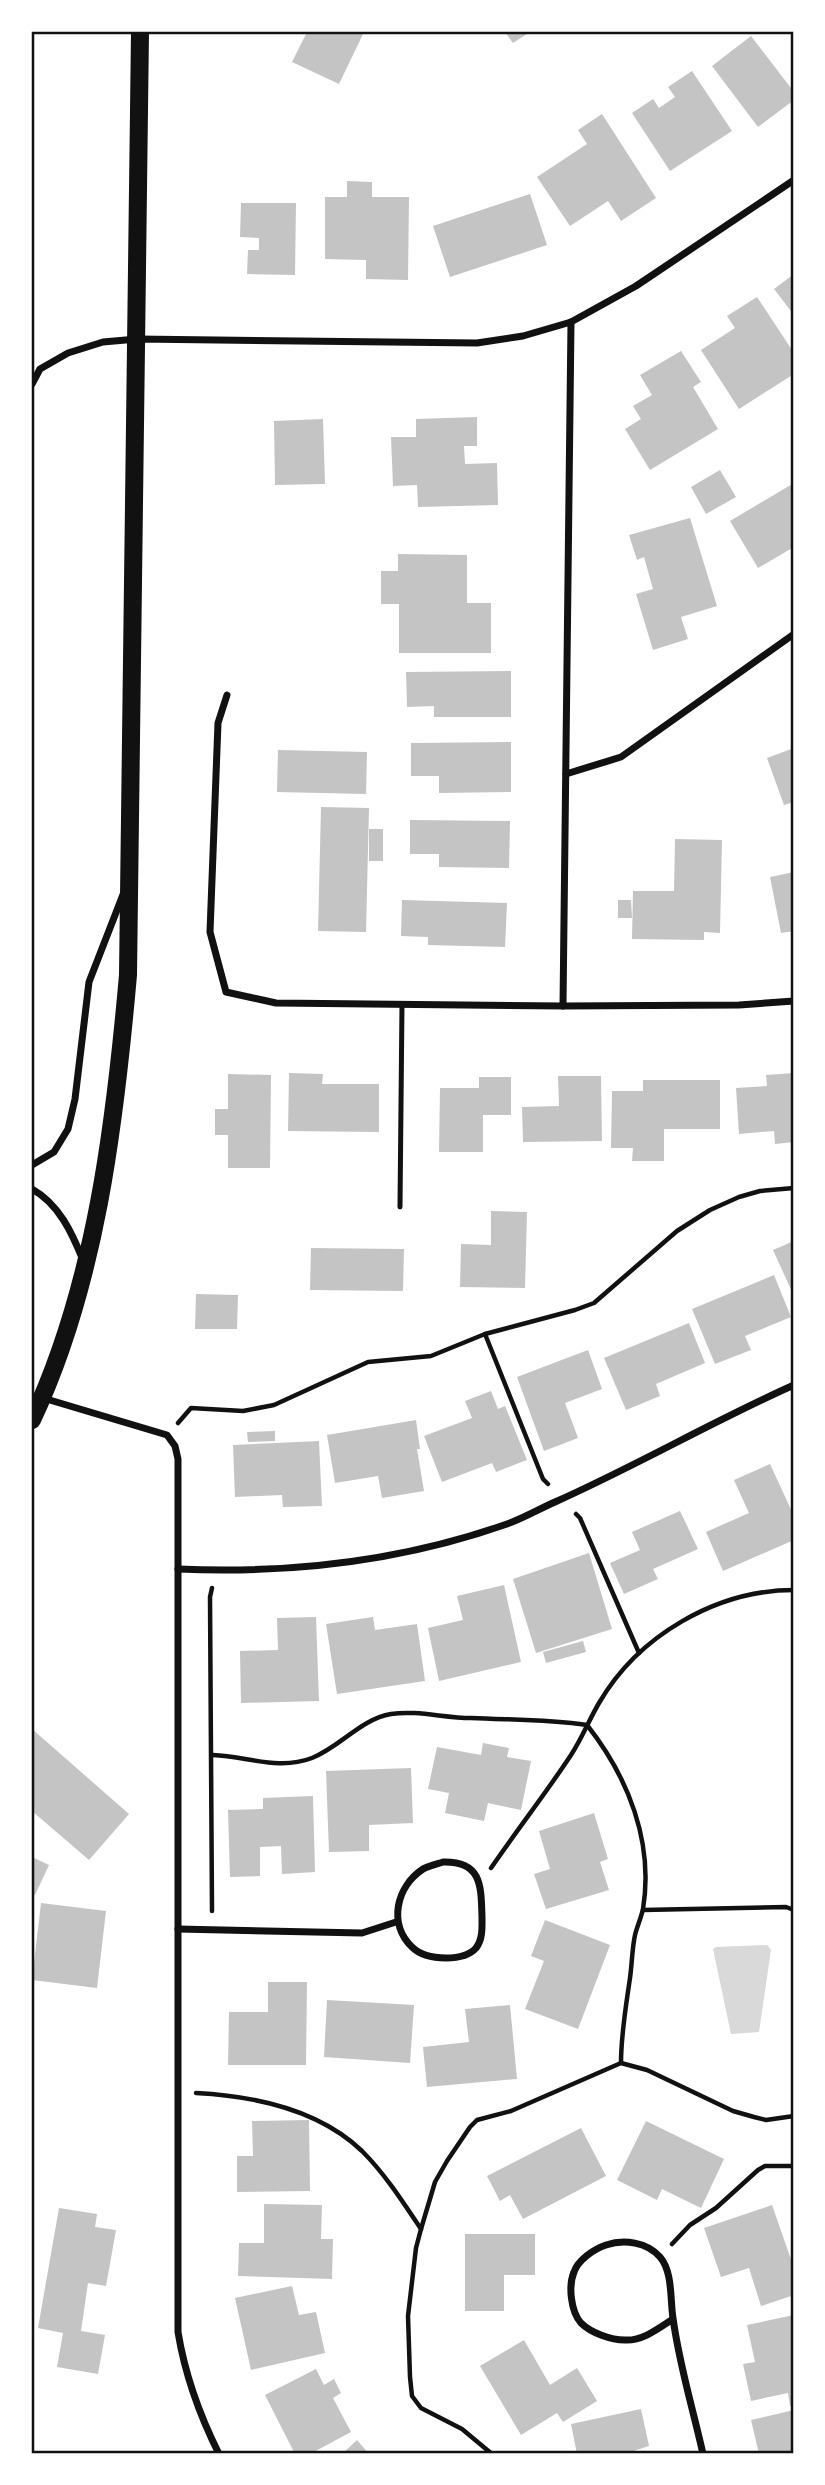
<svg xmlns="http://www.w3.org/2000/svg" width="825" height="2485" viewBox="0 0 825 2485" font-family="'Golos Text',sans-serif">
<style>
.water{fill:#d9d9d9}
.building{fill:#c4c4c4}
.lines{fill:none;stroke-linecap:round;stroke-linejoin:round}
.path{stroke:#111;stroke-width:4.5}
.service{stroke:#111;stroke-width:5}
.minor{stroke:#111;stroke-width:7}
.primary{stroke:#111;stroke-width:18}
.neatline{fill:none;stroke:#111;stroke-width:2.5}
</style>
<rect width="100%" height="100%" fill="#fff"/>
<!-- water -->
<path class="water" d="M767,1945L771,1950L759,2032L731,2034L713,1949L716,1947Z"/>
<!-- building -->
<g class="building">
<path d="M307,32H364L339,84L292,62Z"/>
<path d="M505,32H530L513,43Z"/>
<path d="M751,36L794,92V100L758,127L712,66Z"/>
<path d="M692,71L732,131L670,171L632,113L653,99L659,108L675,97L668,87Z"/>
<path d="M602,114L656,198L621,221L608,201L570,226L537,177L587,144L578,130Z"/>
<path d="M347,181L372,182V197H409L408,280L366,279V260L325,259V197H347Z"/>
<path d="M530,194L547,245L450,277L433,226Z"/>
<path d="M241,203H296L295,275L247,274L248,250H259V238L240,237Z"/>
<path d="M794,274V315L774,289Z"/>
<path d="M757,297L794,353V374L739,409L701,350L735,328L727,316Z"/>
<path d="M681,351L701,382L693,387L718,429L650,470L625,429L641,419L633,406L652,395L640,375Z"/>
<path d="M477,417V446H464L465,464L497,463L498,505L418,507L417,485L393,486L391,437H416V419Z"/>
<path d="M323,419L325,484L275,485L274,421Z"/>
<path d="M720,470L736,497L706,514L691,487Z"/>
<path d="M794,483V547L758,568L730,521Z"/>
<path d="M690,518L717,606L681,617L688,639L653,650L636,594L653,589L644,557L637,560L629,535Z"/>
<path d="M398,554L467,555V603H491V653H399V604H381V571H398Z"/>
<path d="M511,671V717H434V706L407,707L406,672Z"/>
<path d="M511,742V792L439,793V776H411V743Z"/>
<path d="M794,748V802L784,805L767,758Z"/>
<path d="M278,750L367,752L366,794L277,792Z"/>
<path d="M321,807L369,808L366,932L318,931Z"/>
<path d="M410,820L510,821L509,868L439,867V854H410Z"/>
<rect x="369" y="829" width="14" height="32"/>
<path d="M675,839L722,840L720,933L704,932V940L632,939L633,891H674Z"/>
<path d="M794,872V931L781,933L770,877Z"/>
<path d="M402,900L507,903L505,947L428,945V937L401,936Z"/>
<path d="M618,900H631L632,918H618Z"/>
<path d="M289,1073L323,1074L322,1084H379V1132L288,1131Z"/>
<path d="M794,1073V1142L775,1144L774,1131L739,1134L736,1088L767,1086L766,1075Z"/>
<path d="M228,1074L271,1075L270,1168H228V1135H215V1109H228Z"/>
<path d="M558,1076H601L602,1141L523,1142L522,1107L559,1106Z"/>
<path d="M479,1077H511V1115H483V1152H439L440,1088H479Z"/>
<path d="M643,1080H720V1129H664V1161H632L633,1148H611L612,1091H643Z"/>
<path d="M491,1211L527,1212L525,1288L460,1287L461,1244L491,1245Z"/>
<path d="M794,1241V1296L773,1250Z"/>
<path d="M311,1248L404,1249L403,1291L310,1290Z"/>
<path d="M774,1275L791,1317L745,1336L751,1350L715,1364L692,1309Z"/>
<path d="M196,1294L238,1295L237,1329H195Z"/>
<path d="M689,1323L705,1363L656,1384L660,1396L626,1410L604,1358Z"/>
<path d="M588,1350L602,1389L565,1403L578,1438L544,1451L517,1377Z"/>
<path d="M491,1391L498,1409L505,1406L527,1460L496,1472L492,1463L442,1482L424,1436L472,1418L465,1401Z"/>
<path d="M416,1420L420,1449H417L424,1491L382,1498L378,1476L335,1483L327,1435Z"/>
<path d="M275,1431V1441L248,1442L247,1432Z"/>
<path d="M319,1441L322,1506L283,1507L282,1495L235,1497L233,1445Z"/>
<path d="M770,1464L794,1516V1540L723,1571L706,1532L749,1513L734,1480Z"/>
<path d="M680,1511L698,1549L653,1569L658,1579L624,1594L610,1563L640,1550L632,1532Z"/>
<path d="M589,1553L612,1629L536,1653L513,1579Z"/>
<path d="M504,1585L521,1662L439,1681L428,1628L463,1620L457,1596Z"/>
<path d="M316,1617L319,1701L241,1703L240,1651L278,1650L277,1618Z"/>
<path d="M373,1617L375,1630L417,1624L425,1681L337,1694L326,1624Z"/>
<path d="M583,1641L586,1652L546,1663L543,1652Z"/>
<path d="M32,1729L129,1814L89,1860L32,1811Z"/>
<path d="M483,1743L509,1748L507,1757L531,1761L521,1810L488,1803L484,1821L445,1813L449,1793L428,1789L437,1747L481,1755Z"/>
<path d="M411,1768L413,1823L369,1825V1851L329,1852L326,1771Z"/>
<path d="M313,1796L315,1872L282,1874L281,1846L260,1847V1876L230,1877L228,1810L263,1809V1798Z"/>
<path d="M594,1813L608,1859L600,1862L609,1890L546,1909L534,1874L550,1869L539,1831Z"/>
<path d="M32,1857L49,1865L35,1895L32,1893Z"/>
<path d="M41,1903L106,1911L97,1988L32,1980Z"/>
<path d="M545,1920L610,1945L578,2029L525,2009L544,1961L531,1956Z"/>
<path d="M268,1982H307L306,2065H228L229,2012H268Z"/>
<path d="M327,2000L414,2005L410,2063L324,2057Z"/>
<path d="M510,2005L517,2079L427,2087L423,2047L469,2042L465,2009Z"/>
<path d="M309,2120L310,2191L237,2192V2156H253L252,2121Z"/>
<path d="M646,2121L724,2159L701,2208L662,2189L657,2200L617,2180Z"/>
<path d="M581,2128L606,2176L523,2219L510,2195L500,2201L487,2176Z"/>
<path d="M264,2204L322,2205L321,2239H333L332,2279L238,2276L239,2243H264Z"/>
<path d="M772,2205L794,2268V2295L761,2306L749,2268L721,2277L704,2228Z"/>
<path d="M59,2208L97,2214L95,2227L116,2230L106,2286L88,2283L81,2331L105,2335L98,2374L57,2367L63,2333L38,2328Z"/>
<path d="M465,2234H535V2275H504V2311H465Z"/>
<path d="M292,2286L299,2315L316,2312L325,2353L251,2370L235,2298Z"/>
<path d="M794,2315V2405L790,2406L788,2393L751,2401L743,2364L755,2362L747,2325Z"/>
<path d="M524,2340L550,2385L577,2368L597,2401L563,2422L557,2413L521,2435L480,2366Z"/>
<path d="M316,2369L324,2385L334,2379L341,2393L333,2398L351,2432L310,2454H295L265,2395Z"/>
<path d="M641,2409L649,2446L624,2454H577L571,2424Z"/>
<path d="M794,2410V2454H759L751,2420Z"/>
<path d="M357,2440L369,2454H342Z"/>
</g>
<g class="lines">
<!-- path -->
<g class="path">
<path d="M485,1334L543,1479L548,1484"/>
<path d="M178,1423L191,1408L243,1411L274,1405L368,1362L431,1356L485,1334L575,1310L594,1303L677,1231L710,1210L739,1197L760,1191L794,1188"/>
<path d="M576,1514L580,1518L639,1653"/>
<path d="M212,1588L210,1597L212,1911"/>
<path d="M213,1755C247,1756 278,1771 312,1758C340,1747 361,1719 391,1714C417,1710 444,1718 471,1718C512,1720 546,1719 587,1725C628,1777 654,1842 643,1909C641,1918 637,1927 635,1935C632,1949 632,1964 630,1978C626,2006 621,2034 621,2063"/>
<path d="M491,1868C517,1830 546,1793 571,1755C582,1738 589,1720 599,1703C638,1636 716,1590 794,1590"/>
<path d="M643,1910L786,1907L794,1910"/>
<path d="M196,2093C254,2096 318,2109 362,2151C385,2174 403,2202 421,2229"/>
<path d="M672,2244L690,2225L716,2208L758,2170L765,2166H794"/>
<path d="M492,2454L462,2429L421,2408L412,2396L410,2377L408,2316L416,2248L421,2229L435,2182L447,2161L470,2127L477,2120L511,2111L621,2063L647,2070L733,2111L754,2117L766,2120L794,2116"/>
</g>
<!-- service -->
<path class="service" d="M400,1207L402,1004"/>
<!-- minor -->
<g class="minor">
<path d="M32,384L40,369L68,353L103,342L137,339L477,343L523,336L571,322L636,286L794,180"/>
<path d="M227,695L218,723L210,932L226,992L276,1003L563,1006L739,1005L794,1001"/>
<path d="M566,774L621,757L794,634"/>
<path d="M563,1006L571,322"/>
<path d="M32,1165L54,1152L68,1129L75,1099L89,982L124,892"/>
<path d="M32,1189C59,1204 72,1233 83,1260"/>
<path d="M43,1398L167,1435L175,1446L178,1459V2332C185,2375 199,2414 219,2454"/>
<path d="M178,1569C289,1574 402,1561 507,1524C524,1518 539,1509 555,1502C636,1466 713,1421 794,1385"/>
<path d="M443,1862C482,1861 481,1886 482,1917C482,1927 483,1939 476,1948C469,1956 457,1958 446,1958C434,1958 421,1956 412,1947C388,1924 396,1887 423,1869C429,1866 437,1864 443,1862Z"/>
<path d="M178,1929L362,1933L396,1922"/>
<path d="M673,2319C659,2328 643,2341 625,2340C611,2340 591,2333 581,2323C571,2312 568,2286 574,2272C578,2260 594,2249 606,2245C624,2239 647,2242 660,2257C673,2272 670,2300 673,2318C679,2364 693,2409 703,2454"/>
</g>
<!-- primary -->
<path class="primary" d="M32,1420C96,1284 115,1123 128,975L140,32"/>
</g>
<!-- border -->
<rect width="825" height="2485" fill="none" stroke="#ffffff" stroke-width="66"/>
<rect x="33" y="33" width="759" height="2419" class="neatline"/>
</svg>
